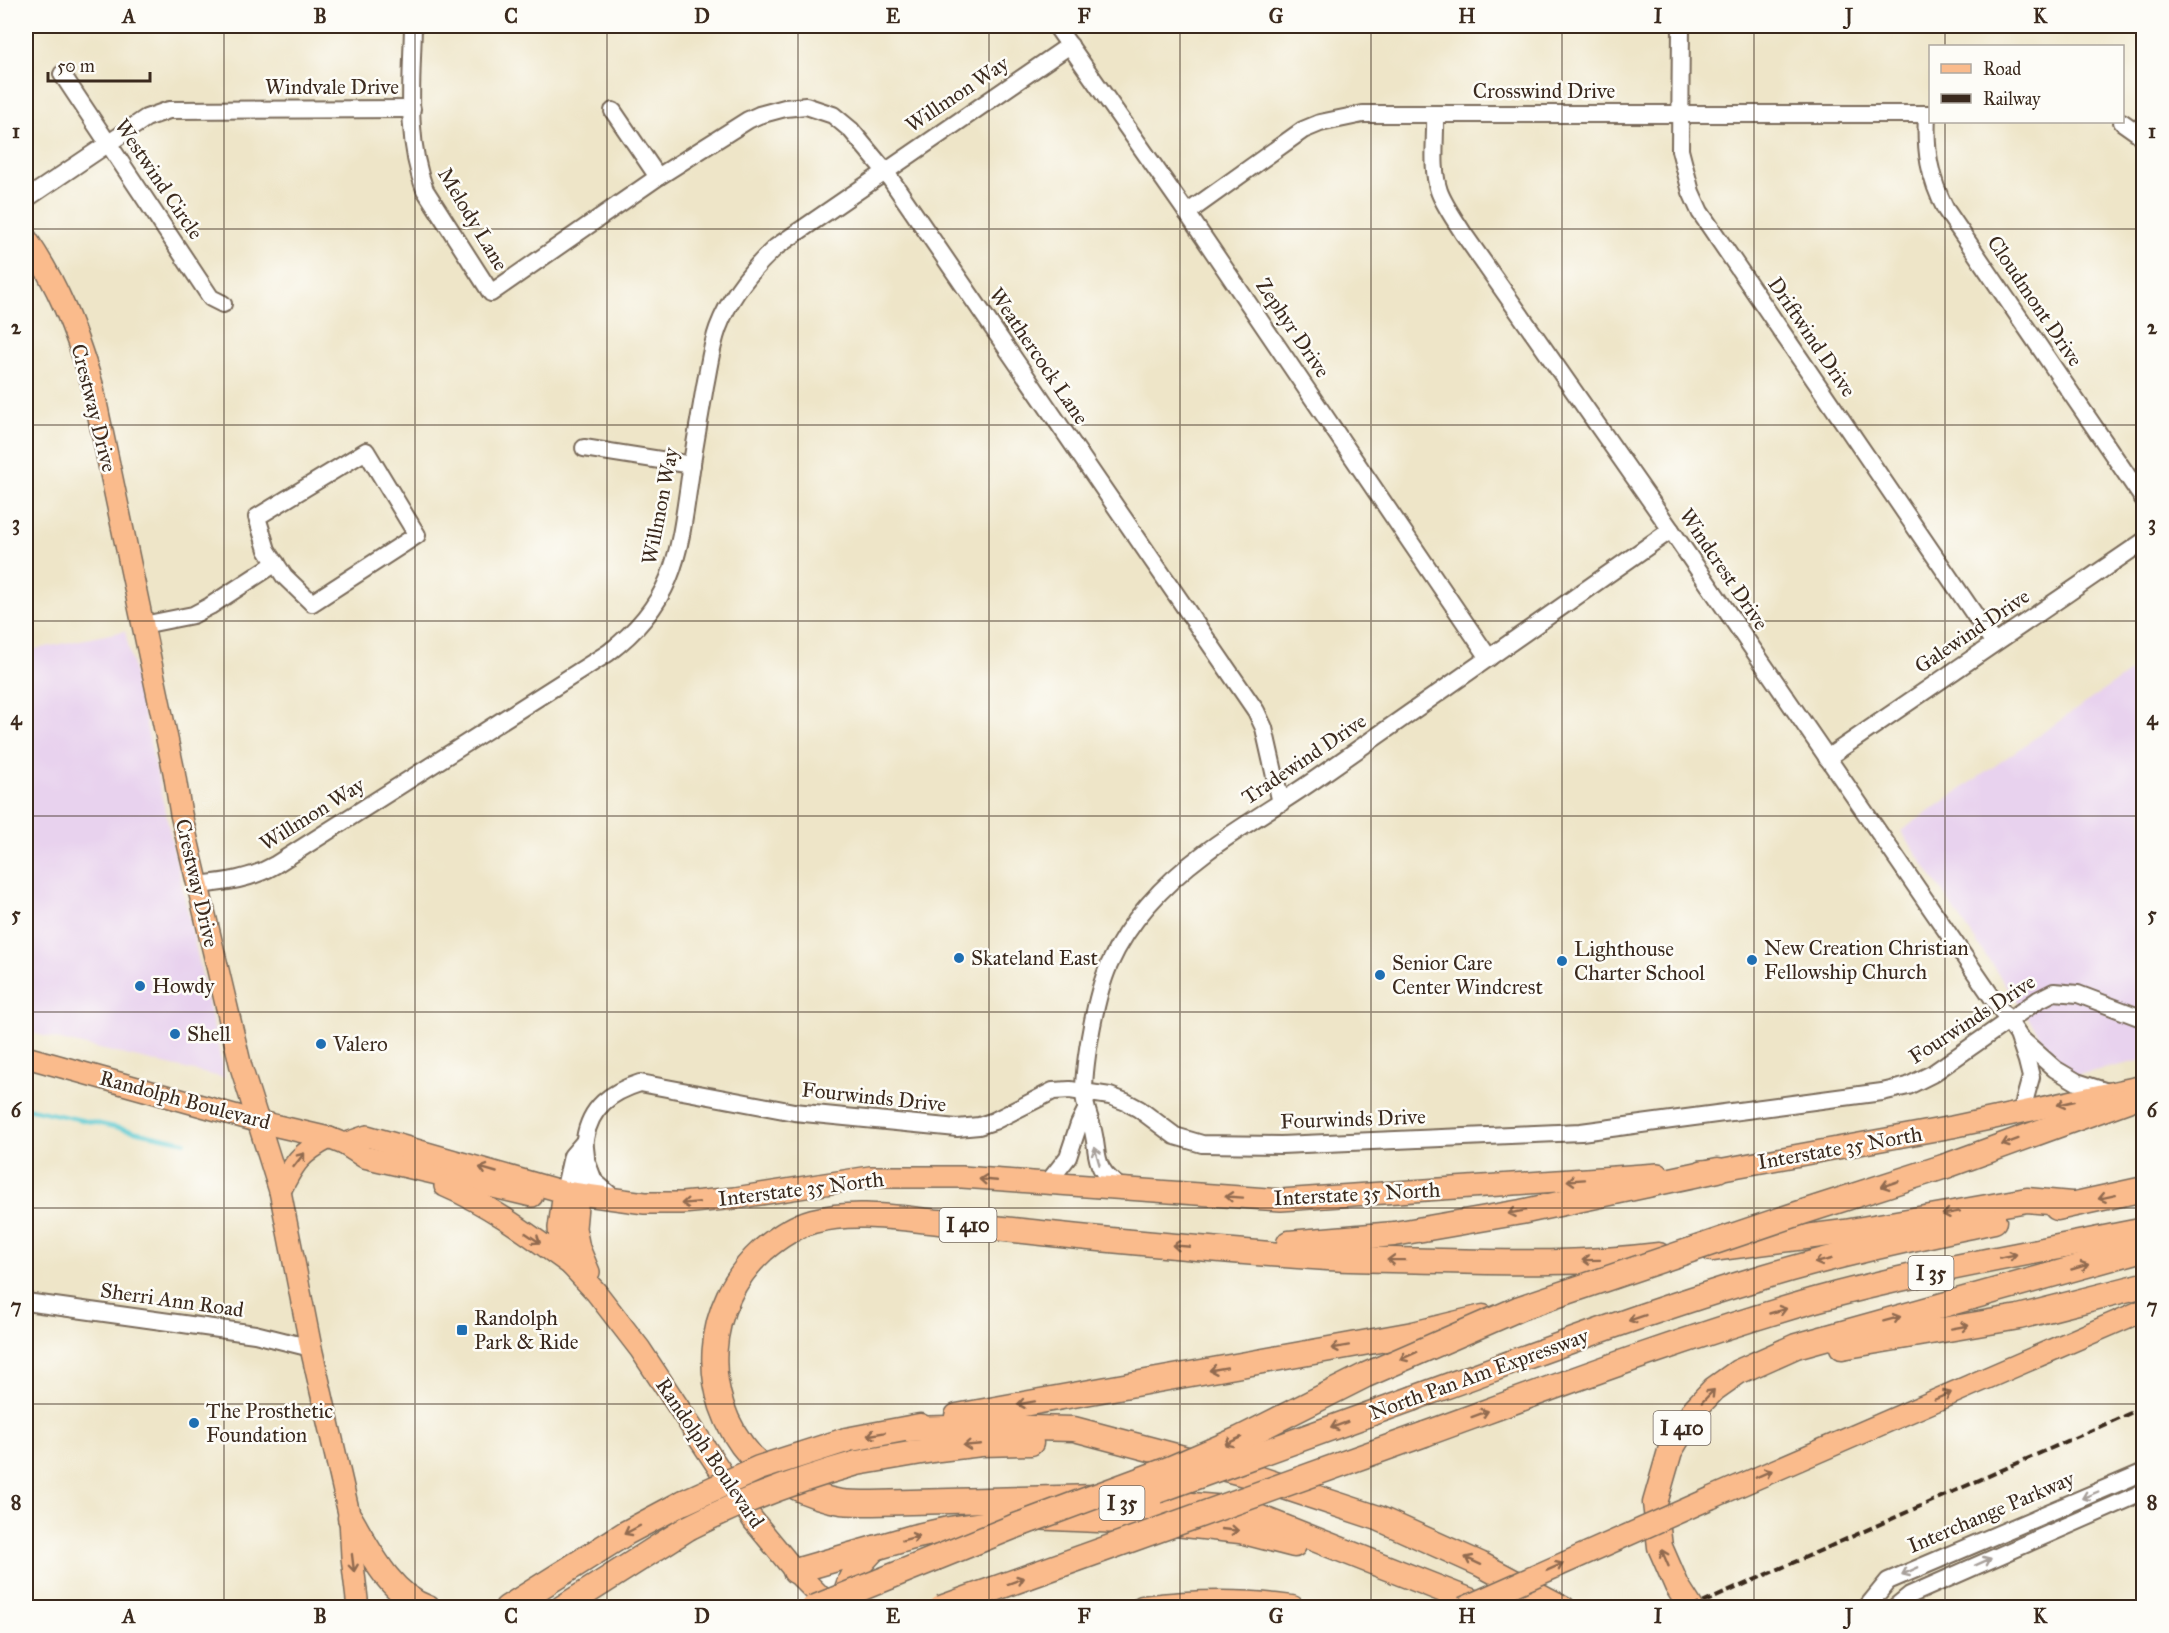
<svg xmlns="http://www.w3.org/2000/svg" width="2169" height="1633" viewBox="0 0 2169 1633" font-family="'IM FELL Great Primer',serif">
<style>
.built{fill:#e8d2ee}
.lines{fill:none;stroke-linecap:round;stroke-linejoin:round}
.stream{stroke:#5dcad2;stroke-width:4}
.minor-casing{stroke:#7a6b5a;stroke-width:20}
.major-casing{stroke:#7a6b5a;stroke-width:24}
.highway-casing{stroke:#7a6b5a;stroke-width:27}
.minor{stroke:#fff;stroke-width:16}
.major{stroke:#fabb8c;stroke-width:21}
.highway{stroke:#fabb8c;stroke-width:24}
.rail{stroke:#3b2a1e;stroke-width:4;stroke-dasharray:9 4.5;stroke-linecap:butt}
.major-bridge-casing{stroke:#7a6b5a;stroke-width:24;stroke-linecap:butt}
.highway-bridge-casing{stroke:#7a6b5a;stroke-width:27;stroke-linecap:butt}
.major-bridge{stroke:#fabb8c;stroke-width:21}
.highway-bridge{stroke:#fabb8c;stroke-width:24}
.oneway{stroke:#916b50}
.oneway2{stroke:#a79f9a}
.grid{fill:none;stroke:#3b2a1e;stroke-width:1.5;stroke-opacity:0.55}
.poi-dot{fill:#1f6fb2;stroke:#fdfcf7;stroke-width:2}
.labels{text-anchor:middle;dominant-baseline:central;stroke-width:5;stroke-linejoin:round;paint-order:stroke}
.shield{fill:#fdfcf7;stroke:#75695f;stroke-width:1.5}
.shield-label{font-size:20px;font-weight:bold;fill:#3b2a1e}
.street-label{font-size:21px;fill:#3b2a1e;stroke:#fdfcf7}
.poi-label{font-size:21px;fill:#3b2a1e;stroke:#fdfcf7;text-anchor:start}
.neatline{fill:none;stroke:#3b2a1e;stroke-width:2}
.grid-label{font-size:20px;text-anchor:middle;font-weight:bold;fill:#3b2a1e}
</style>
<rect width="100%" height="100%" fill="#fdfcf7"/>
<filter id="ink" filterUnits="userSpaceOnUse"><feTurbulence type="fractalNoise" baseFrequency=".0167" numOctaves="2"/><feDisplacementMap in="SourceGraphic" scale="12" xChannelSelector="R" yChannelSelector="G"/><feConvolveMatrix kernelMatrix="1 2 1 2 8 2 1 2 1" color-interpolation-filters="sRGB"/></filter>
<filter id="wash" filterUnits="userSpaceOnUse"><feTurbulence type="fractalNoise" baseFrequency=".008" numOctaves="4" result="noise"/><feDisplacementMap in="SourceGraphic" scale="24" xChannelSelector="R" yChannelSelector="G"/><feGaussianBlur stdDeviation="1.35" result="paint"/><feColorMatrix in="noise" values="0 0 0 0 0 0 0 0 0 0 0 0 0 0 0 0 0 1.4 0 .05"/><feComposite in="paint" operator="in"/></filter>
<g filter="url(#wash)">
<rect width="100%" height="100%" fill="#eee5c8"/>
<!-- built -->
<g class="built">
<path d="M125,631L225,1078L26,1032V651Z"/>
<path d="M2143,663V1060L2068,1077L1901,831Z"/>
</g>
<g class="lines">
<!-- stream -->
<path class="stream" d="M26,1108L185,1142"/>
</g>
</g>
<g filter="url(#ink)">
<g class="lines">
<defs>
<g id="minor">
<path d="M413,26C412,80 405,138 425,190L491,293L658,177L748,120L759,115L785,108L806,106L833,115L851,130L885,171L1256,711L1264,728L1281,803"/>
<path d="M1056,26L1187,213L1489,658"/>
<path d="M1681,26L1680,150L1691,192L1700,212L1994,643"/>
<path d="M62,74L211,298L223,304"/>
<path d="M613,111L658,177"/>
<path d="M1435,114C1436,139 1431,167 1439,191C1444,205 1455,220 1463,233L1671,530L2018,1035L2027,1061L2031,1077L2021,1113"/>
<path d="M1927,114C1925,150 1929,178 1946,210L2144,500"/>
<path d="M2122,122L2139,134L2144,141"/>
<path d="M26,199L146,118L169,110L412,109"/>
<path d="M1187,213L1303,130L1320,123L1363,114H1930"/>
<path d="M584,448L692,465"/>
<path d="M366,451L417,535L312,603L284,576L267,550L257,517Z"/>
<path d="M143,625L193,615L210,606L276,563"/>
<path d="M1827,758L2144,541"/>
<path d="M198,885C226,882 251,879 275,865L608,653C675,602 679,554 690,477C694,447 700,417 705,386C709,367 711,347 718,328C730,296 751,270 776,247L1070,45"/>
<path d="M2020,1038L2055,1069L2077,1082L2111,1093"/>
<path d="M586,1160L594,1181L615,1199"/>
<path d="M1046,1185L1068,1157L1079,1124L1086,1110"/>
<path d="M1124,1190C1087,1165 1102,1154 1090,1120C1087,1111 1084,1102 1084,1092C1084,1061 1096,994 1109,965C1118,945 1133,922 1148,905C1195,850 1262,817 1320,776C1437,694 1554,612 1671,530"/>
<path d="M564,1192L572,1156L584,1142"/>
<path d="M578,1195C580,1183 585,1170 586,1158C586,1152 584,1146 585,1139C590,1107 611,1092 640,1083L794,1112L957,1128L979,1126L994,1121L1053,1091L1070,1090L1110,1096L1126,1102L1139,1109L1175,1136L1202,1144L1281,1145L1581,1132L1882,1092L1908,1086L1932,1074L2038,1000L2054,992L2078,994L2144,1019"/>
<path d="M26,1302L255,1334L311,1348"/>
<path d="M1866,1608L1888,1581L2144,1472"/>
<path d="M1894,1608L1910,1595L2144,1492"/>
</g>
<g id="major">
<path d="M26,238C59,286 75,329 92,384L174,772L181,814L241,1067L280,1191L311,1348L350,1518L352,1557L358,1608"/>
<path d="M26,1057L256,1121L329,1138L344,1144L364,1157L532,1196"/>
<path d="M344,1144L367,1136L564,1192L645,1203H682L735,1198L870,1177H962L1281,1200L1658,1174"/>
<path d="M1702,1171L1718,1170L1952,1127L2139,1087"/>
<path d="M445,1186C490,1205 531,1236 571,1265"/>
<path d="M280,1191C294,1163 300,1153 329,1138"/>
<path d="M564,1192L559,1228L560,1241L571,1265L596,1292L640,1349L753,1520L795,1571L832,1608"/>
<path d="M578,1195L575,1228L579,1248L589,1272"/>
<path d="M1711,1498L2144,1310"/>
</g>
<g id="highway">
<path d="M1946,1166L2144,1094"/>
<path d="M2057,1208L2144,1189"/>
<path d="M1289,1243L1394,1234L1521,1212L1718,1170"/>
<path d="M1712,1249L1845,1232L2027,1200L2071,1204"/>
<path d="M1842,1347L2019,1317L2144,1285"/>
<path d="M1414,1398C1530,1356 1645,1312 1763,1277C1839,1254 1917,1238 1994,1221"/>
<path d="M957,1416L1413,1334L1483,1317"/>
<path d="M907,1429L992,1427L1074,1429L1248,1475L1378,1518L1480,1564L1563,1608"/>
<path d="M1425,1434C1554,1387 1683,1338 1815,1300C1923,1270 2034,1253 2144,1230"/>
<path d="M846,1440L920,1426"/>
<path d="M857,1463L939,1449L981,1444L1031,1443"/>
<path d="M350,1518C369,1550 390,1595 428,1608"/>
<path d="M795,1571L913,1537L949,1529L1030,1517L1166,1523L1240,1531L1294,1545"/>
<path d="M507,1608L626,1533L684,1502"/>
<path d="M562,1608L688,1528"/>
<path d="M843,1608C848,1576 854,1570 875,1548"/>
<path d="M1143,1608C1192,1602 1243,1601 1292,1608"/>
<path d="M1489,1608L1238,1509L1098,1497L873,1503C863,1503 851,1503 841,1502C810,1497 773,1479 751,1456C697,1396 704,1303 763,1250C777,1238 795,1226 813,1221C854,1210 898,1218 939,1222C986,1227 1033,1232 1079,1237C1162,1245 1245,1253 1327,1258C1366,1260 1404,1260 1442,1261C1514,1263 1588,1264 1659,1255"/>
<path d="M1691,1608L1677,1586L1660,1547L1655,1503L1670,1451L1695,1409L1714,1389L1738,1372L1796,1346L2144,1249"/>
</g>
</defs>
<!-- minor casing -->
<use href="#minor" class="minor-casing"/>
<!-- major casing -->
<use href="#major" class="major-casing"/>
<!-- highway casing -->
<use href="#highway" class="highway-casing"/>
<!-- minor -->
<use href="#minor" class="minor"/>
<!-- major -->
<use href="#major" class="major"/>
<!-- highway -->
<use href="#highway" class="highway"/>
<!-- rail -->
<path class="rail" d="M1691,1608L2144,1407"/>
<defs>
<path id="major-bridge" d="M1463,1608L1711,1498"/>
<g id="highway-bridge">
<path d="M1157,1491L1414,1398"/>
<path d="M684,1502L759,1468L846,1440"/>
<path d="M688,1528C743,1500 797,1480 857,1463"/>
<path d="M813,1608L1013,1527L1169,1469L1239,1439L1366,1375L1520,1308L1800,1213L1946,1166"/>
<path d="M941,1608L1425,1434"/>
</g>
</defs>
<!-- major-bridge casing -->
<use href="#major-bridge" class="major-bridge-casing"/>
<!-- highway-bridge casing -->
<use href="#highway-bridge" class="highway-bridge-casing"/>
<!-- major-bridge -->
<use href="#major-bridge" class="major-bridge"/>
<!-- highway-bridge -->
<use href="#highway-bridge" class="highway-bridge"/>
</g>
<!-- one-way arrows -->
<defs><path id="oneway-shaft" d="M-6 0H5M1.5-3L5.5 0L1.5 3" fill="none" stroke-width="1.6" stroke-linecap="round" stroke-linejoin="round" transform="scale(1.5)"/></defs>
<g class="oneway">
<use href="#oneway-shaft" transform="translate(2066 1103) rotate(167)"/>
<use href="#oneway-shaft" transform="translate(2010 1142) rotate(160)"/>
<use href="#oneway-shaft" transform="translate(299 1160) rotate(-52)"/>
<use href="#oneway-shaft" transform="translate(488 1170) rotate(-164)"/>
<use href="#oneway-shaft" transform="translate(988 1180) rotate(-175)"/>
<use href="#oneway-shaft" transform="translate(1576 1180) rotate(176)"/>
<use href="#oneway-shaft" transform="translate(1890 1184) rotate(162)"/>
<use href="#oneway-shaft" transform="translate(1234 1197) rotate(-176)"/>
<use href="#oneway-shaft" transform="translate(2107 1197) rotate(168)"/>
<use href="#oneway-shaft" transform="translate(690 1203) rotate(175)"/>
<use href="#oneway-shaft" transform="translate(1517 1212) rotate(169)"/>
<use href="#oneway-shaft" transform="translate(1951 1213) rotate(170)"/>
<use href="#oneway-shaft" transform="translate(533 1238) rotate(34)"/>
<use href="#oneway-shaft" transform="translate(1181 1246) rotate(-175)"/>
<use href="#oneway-shaft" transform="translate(2008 1256) rotate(-11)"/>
<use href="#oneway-shaft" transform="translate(1396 1260) rotate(-179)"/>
<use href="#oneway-shaft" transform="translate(1591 1260) rotate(179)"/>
<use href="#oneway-shaft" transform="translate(1823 1261) rotate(166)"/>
<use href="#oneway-shaft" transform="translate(2080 1267) rotate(-16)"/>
<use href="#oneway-shaft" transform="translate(1778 1311) rotate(-16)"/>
<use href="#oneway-shaft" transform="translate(1637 1318) rotate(161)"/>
<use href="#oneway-shaft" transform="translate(1892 1319) rotate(-15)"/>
<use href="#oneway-shaft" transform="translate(1960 1327) rotate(-10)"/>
<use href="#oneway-shaft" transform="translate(1340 1347) rotate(170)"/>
<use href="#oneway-shaft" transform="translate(1408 1356) rotate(156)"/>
<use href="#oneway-shaft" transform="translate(1218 1369) rotate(170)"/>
<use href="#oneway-shaft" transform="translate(1708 1396) rotate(-46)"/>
<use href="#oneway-shaft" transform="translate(1943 1396) rotate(-23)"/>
<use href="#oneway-shaft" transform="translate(1026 1403) rotate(170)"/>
<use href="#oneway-shaft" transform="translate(1480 1414) rotate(-20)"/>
<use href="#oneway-shaft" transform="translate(1339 1425) rotate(160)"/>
<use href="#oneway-shaft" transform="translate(876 1434) rotate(170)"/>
<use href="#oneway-shaft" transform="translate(1233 1441) rotate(155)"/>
<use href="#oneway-shaft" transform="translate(972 1445) rotate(175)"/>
<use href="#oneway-shaft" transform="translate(1764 1474) rotate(-24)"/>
<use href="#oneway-shaft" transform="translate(632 1530) rotate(152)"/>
<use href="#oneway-shaft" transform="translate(1230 1530) rotate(6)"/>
<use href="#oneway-shaft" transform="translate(911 1538) rotate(-15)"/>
<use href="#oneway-shaft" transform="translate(1665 1558) rotate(-113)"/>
<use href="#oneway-shaft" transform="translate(1473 1561) rotate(-155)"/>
<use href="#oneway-shaft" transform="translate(353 1563) rotate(83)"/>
<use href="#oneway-shaft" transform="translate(1555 1567) rotate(-24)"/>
<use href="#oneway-shaft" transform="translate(1016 1581) rotate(-20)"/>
</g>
<g class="oneway2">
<use href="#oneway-shaft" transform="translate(1097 1156) rotate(-106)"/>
<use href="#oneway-shaft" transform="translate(2090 1495) rotate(157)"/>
<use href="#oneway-shaft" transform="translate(1983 1562) rotate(-24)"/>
<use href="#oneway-shaft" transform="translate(1910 1571) rotate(156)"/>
</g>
</g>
<!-- grid -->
<path class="grid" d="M224,26V1608M415,26V1608M607,26V1608M798,26V1608M989,26V1608M1180,26V1608M1371,26V1608M1562,26V1608M1754,26V1608M1945,26V46M1945,122V1608M26,229H2144M26,425H2144M26,621H2144M26,816H2144M26,1012H2144M26,1208H2144M26,1404H2144"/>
<!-- markers -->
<g class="poi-dot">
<circle cx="959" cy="958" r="6"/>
<circle cx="1752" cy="960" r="6"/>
<circle cx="1562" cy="961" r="6"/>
<circle cx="1380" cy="975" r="6"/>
<circle cx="140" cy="986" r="6"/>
<circle cx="175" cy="1034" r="6"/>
<circle cx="321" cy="1044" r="6"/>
<rect x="456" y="1324" width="12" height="12" rx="3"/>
<circle cx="194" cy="1423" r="6"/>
</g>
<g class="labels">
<!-- shield labels -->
<g class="shield">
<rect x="939.5" y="1208" width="57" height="34" rx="4.5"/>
<rect x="1908.5" y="1256" width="45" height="34" rx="4.5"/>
<rect x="1653.5" y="1411" width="57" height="34" rx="4.5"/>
<rect x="1099.5" y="1486" width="45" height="34" rx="4.5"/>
</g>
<g class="shield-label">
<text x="968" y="1225">I 410</text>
<text x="1931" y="1273">I 35</text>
<text x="1682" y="1428">I 410</text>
<text x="1122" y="1503">I 35</text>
</g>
<!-- street labels -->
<g class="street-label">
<text x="332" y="87">Windvale Drive</text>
<text x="1544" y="91">Crosswind Drive</text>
<text transform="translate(957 94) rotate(-34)">Willmon Way</text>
<text transform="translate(159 179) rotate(56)">Westwind Circle</text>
<text transform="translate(473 219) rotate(59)">Melody Lane</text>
<text transform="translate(2035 301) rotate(56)">Cloudmont Drive</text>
<text transform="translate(1293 328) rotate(56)">Zephyr Drive</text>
<text transform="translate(1812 337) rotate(56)">Driftwind Drive</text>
<text transform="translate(1039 356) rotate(56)">Weathercock Lane</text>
<text transform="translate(94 408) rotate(76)">Crestway Drive</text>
<text transform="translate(660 506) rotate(-79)">Willmon Way</text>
<text transform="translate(1724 569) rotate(56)">Windcrest Drive</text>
<text transform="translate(1972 631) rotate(-34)">Galewind Drive</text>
<text transform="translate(1304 759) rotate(-34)">Tradewind Drive</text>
<text transform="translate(312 814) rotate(-32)">Willmon Way</text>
<text transform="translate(197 883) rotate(77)">Crestway Drive</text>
<text transform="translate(1972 1019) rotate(-33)">Fourwinds Drive</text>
<text transform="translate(874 1097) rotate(6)">Fourwinds Drive</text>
<text transform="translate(185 1100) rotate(15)">Randolph Boulevard</text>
<text transform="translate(1353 1119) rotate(-2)">Fourwinds Drive</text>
<text transform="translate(1840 1148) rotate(-10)">Interstate 35 North</text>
<text transform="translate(801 1189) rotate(-7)">Interstate 35 North</text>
<text transform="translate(1357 1194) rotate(-3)">Interstate 35 North</text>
<text transform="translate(172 1300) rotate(8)">Sherri Ann Road</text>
<text transform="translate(1479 1374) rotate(-20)">North Pan Am Expressway</text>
<text transform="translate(710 1453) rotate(56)">Randolph Boulevard</text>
<text transform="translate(1991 1512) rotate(-23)">Interchange Parkway</text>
</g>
<!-- poi labels -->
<g class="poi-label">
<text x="1764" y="948">New Creation Christian<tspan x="1764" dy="24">Fellowship Church</tspan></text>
<text x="1574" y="949">Lighthouse<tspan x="1574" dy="24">Charter School</tspan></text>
<text x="971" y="958">Skateland East</text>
<text x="1392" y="963">Senior Care<tspan x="1392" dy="24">Center Windcrest</tspan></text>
<text x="152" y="986">Howdy</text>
<text x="187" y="1034">Shell</text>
<text x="333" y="1044">Valero</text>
<text x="474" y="1318">Randolph<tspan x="474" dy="24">Park &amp; Ride</tspan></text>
<text x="206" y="1411">The Prosthetic<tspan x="206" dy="24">Foundation</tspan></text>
</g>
</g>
<!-- margin -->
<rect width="2169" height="1633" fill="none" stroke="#fdfcf7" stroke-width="66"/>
<!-- legend -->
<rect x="1929" y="45" width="195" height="78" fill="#fdfcf7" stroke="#afa8a0" stroke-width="1.5"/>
<rect x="1941" y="64" width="30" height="9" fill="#fabb8c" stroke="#afa8a0" stroke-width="1.5"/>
<text x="1983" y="75" font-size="18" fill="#3b2a1e">Road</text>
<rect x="1941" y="94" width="30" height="9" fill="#3b2a1e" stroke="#afa8a0" stroke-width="1.5"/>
<text x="1983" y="105" font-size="18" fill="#3b2a1e">Railway</text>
<!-- scale -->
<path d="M48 72v9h102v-9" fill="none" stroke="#3b2a1e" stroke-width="3"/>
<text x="57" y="72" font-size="18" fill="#3b2a1e" stroke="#fdfcf7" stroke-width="4.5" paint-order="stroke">50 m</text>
<rect x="33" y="33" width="2103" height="1567" class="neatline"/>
<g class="grid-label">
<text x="129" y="23">A</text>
<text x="320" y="23">B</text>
<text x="511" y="23">C</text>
<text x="702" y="23">D</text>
<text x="893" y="23">E</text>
<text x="1084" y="23">F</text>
<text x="1276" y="23">G</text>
<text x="1467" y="23">H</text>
<text x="1658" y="23">I</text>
<text x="1849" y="23">J</text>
<text x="2040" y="23">K</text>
<text x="16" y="138">1</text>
<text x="2152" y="138">1</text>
<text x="16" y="334">2</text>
<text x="2152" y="334">2</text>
<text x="16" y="530">3</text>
<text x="2152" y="530">3</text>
<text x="16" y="725">4</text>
<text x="2152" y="725">4</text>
<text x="16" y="921">5</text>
<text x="2152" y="921">5</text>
<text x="16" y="1117">6</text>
<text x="2152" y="1117">6</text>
<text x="16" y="1313">7</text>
<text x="2152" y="1313">7</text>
<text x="16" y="1509">8</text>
<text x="2152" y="1509">8</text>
<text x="129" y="1623">A</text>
<text x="320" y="1623">B</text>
<text x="511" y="1623">C</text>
<text x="702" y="1623">D</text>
<text x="893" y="1623">E</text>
<text x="1084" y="1623">F</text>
<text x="1276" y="1623">G</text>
<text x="1467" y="1623">H</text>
<text x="1658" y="1623">I</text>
<text x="1849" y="1623">J</text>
<text x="2040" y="1623">K</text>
</g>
</svg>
